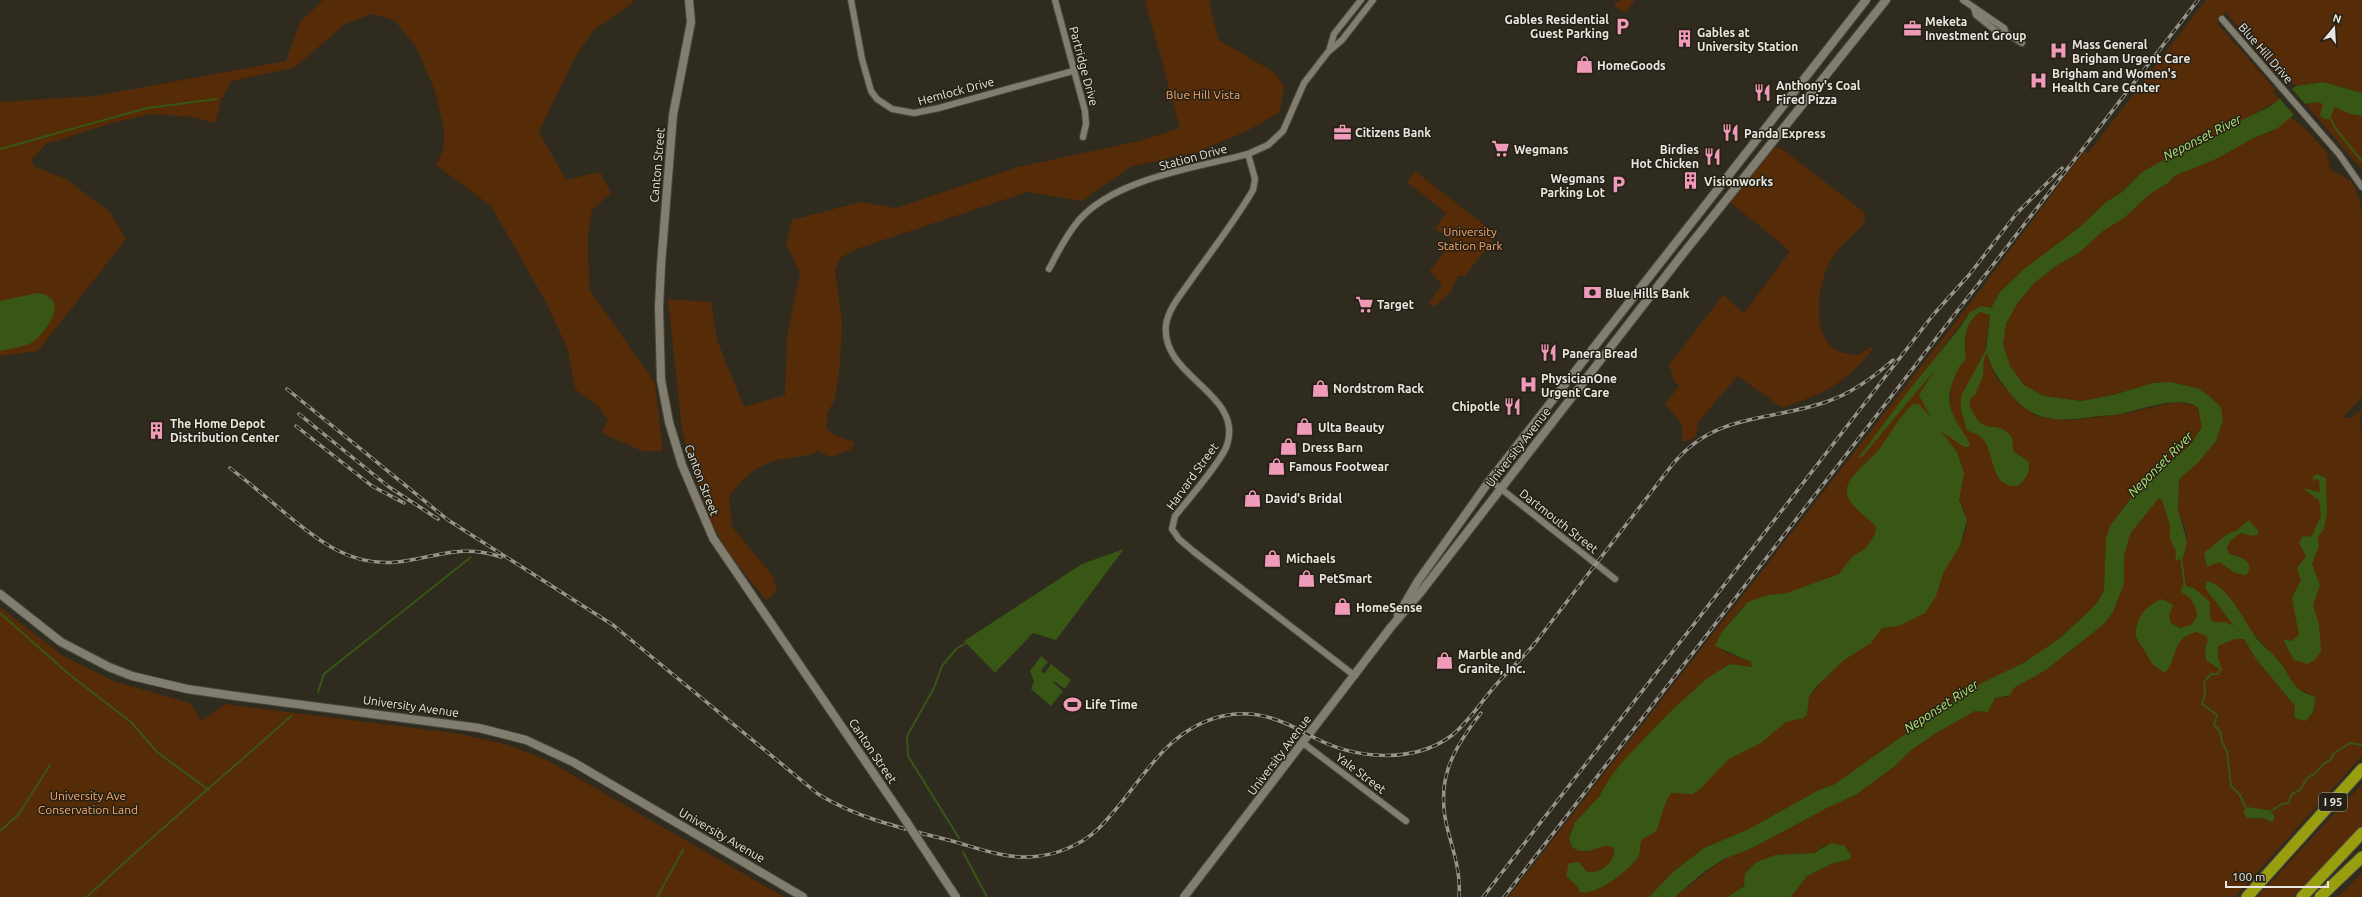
<svg xmlns="http://www.w3.org/2000/svg" width="2362" height="897" viewBox="0 0 2362 897" font-family="Ubuntu,sans-serif">
<style>
.green{fill:#562b07;fill-rule:evenodd}
.water{fill:#385714}
.pier{fill:#2f2b1f}
.lines{fill:none;stroke-linecap:round;stroke-linejoin:round}
.stream{stroke:#385714;stroke-width:2}
.minor-casing{stroke:#4a473d;stroke-width:8}
.secondary-casing{stroke:#4a473d;stroke-width:10}
.motorway-casing{stroke:#4a473d;stroke-width:13}
.minor{stroke:#817d6f;stroke-width:6}
.secondary{stroke:#817d6f;stroke-width:8}
.motorway{stroke:#999e0f;stroke-width:11}
.rail-casing{stroke:#97948b;stroke-width:3.5}
.rail{stroke:#252116;stroke-width:2;stroke-dasharray:6;stroke-linecap:butt}
.secondary-bridge-casing{stroke:#4a473d;stroke-width:10;stroke-linecap:butt}
.secondary-bridge{stroke:#817d6f;stroke-width:8}
.labels{text-anchor:middle;dominant-baseline:central;stroke-width:3;stroke-linejoin:round;paint-order:stroke}
.shield{fill:#252116;stroke:#afaca3;stroke-width:1}
.shield-label{font-size:11px;font-weight:bold;fill:#eae7e0}
.poi-label{font-size:12px;font-weight:bold;fill:#eae7e0;stroke:#252116;text-anchor:start}
.street-label{font-size:12px;fill:#eae7e0;stroke:#252116}
.park-label{font-size:12px;fill:#fba86e;stroke:#252116}
.water-label{font-size:13px;font-style:italic;fill:#b0e878;stroke:#252116}
</style>
<rect width="100%" height="100%" fill="#2f2b1f"/>
<!-- green -->
<g class="green">
<path d="M323,0H632L633,3L594,30L574,59L539,132L566,180L600,172L611,193L592,210L588,233L589,289L655,383L663,451H642L602,433L608,420L599,407L575,389L568,350L547,304L491,206L436,165L444,147V129L435,91L416,47L394,20L372,14L345,24L294,68L231,81L221,101L215,123L192,117L151,114L112,123L46,144L32,159L33,166L66,179L110,212L126,239L38,351L0,356V102L95,96L286,61L300,22Z"/>
<path d="M1145,0H1212L1209,4L1219,40L1275,73L1284,87L1280,112L1247,131L1197,152L1130,167L1082,201L1027,192L856,249L840,258L835,271L842,322L840,364L835,399L828,412L826,429L839,437L854,442L852,449L830,457L818,450C810,459 787,456 774,461C751,469 743,478 729,497L732,527L773,576L777,591L766,600L725,549L711,521L696,481L682,431L668,299L711,302L717,340L744,407L785,395L787,336L800,274L786,243L792,220L861,202L896,208L1018,167L1139,141L1180,128Z"/>
<path d="M1620,0H1635L1625,13L1613,5Z"/>
<path d="M2206,0H2362V93L2323,82L2296,86L2273,66L2225,12L2217,23L2275,89L2273,91L2280,99L2196,148L2171,156L2142,172L2122,192L2106,202L2081,226L2024,269L2000,292L1991,308L1982,306L1970,312L1939,352L1958,370L1966,358C1965,344 1964,313 1984,312L1990,315L1985,347L1995,376L2019,404L2035,415L2050,419L2073,420L2122,414L2177,402L2196,406L2203,425L2191,445L2135,493L2110,526L2106,543L2104,591L2096,604L2085,615L2060,638L2025,662L1982,683L1932,715L1835,784L1819,790L1747,830L1704,848L1673,872L1649,897H1508L1975,297L2084,151L2088,153ZM1935,389L1951,391L1950,405L1954,420ZM1962,465C1965,477 1959,484 1959,495C1959,504 1964,508 1966,516C1970,531 1957,553 1948,564ZM1835,586L1820,684L1809,697L1631,753C1663,721 1691,688 1730,664L1752,668L1751,662L1725,652L1716,644L1721,633L1744,605ZM1589,807L1598,848L1584,852L1572,847C1563,832 1579,817 1589,807Z"/>
<path d="M2315,102L2323,104V107L2331,115L2335,107L2350,114L2362,116V170L2306,104Z"/>
<path d="M2290,117L2308,131L2327,153L2330,169L2351,181L2354,186L2360,201L2362,216V397L2343,417L2351,418L2362,409L2360,420L2362,438V756L2235,897H1791L1807,876L1831,864L1851,859L1849,851L1824,845L1814,853L1775,855L1748,869L1744,885L1728,897H1675L1714,866L1734,854L1752,848L1827,808L1857,794L1895,766L1910,751L1936,733L1975,711L1984,712L1998,696L2007,697L2014,688L2046,670L2104,624L2113,612L2124,584V556L2130,534L2159,498L2162,500L2170,525V534L2176,552L2175,561L2184,556L2187,535L2178,510L2179,481L2181,477L2198,463L2216,441L2223,420L2220,407L2208,395L2197,388L2170,382L2153,383L2112,395L2081,401L2044,396L2024,385L2014,373L2007,361L2003,344L2004,331L2011,312L2033,284L2056,266L2079,253L2103,231L2124,218L2150,194L2168,183L2178,173L2216,159L2254,138L2272,131ZM2249,521L2257,529L2248,535L2241,533L2231,540L2227,548L2229,554L2237,555L2249,565L2248,572L2230,570L2219,562L2207,567L2205,553L2227,534L2236,531ZM2254,634L2278,660L2296,688L2316,697L2313,712L2301,721L2294,716L2295,706L2256,659L2244,639ZM2248,807L2268,810L2272,822L2263,818L2255,819Z"/>
<path d="M1776,147L1782,149L1864,212L1865,222C1855,235 1841,244 1832,258C1818,280 1809,339 1840,352C1845,354 1852,355 1858,355L1871,347L1873,349C1843,386 1826,392 1782,408L1738,376L1699,421L1695,438L1682,442V424L1665,404L1679,386L1674,381L1669,365L1723,295L1744,313L1790,251L1730,202L1772,148Z"/>
<path d="M1415,171L1492,231V241L1465,276H1458L1451,292L1434,307L1429,303L1442,285L1430,271L1452,241L1435,228L1446,213L1407,182Z"/>
<path d="M0,607L63,656L113,681L190,703L201,721L225,704L461,734L508,745L545,759L784,897H0Z"/>
<path d="M2362,784V825L2296,897H2257Z"/>
<path d="M2362,873V897H2338Z"/>
</g>
<!-- water -->
<g class="water">
<path d="M2323,82L2362,93V116L2350,114L2335,107L2329,119H2324L2320,115L2323,104L2315,102L2306,104L2278,128L2254,138L2216,159L2174,176L2168,183L2150,194L2124,218L2103,231L2079,253L2056,266L2033,284L2017,304L2006,324L2003,344L2010,366L2024,385L2044,396L2081,401L2113,395L2153,383L2170,382L2197,388L2208,395L2221,407L2223,420L2216,441L2198,463L2181,477L2179,481L2178,510L2187,541L2184,556L2175,562L2176,552L2170,538V525L2162,500L2159,498L2130,534L2124,556V584L2113,612L2104,624L2046,670L2014,688L2010,695L1995,698L1988,712L1975,711L1936,733L1910,751L1895,766L1857,794L1827,808L1752,848L1724,859L1705,871L1675,897H1649L1673,872L1704,848L1747,830L1819,790L1835,784L1932,715L1982,683L2025,662L2060,638L2085,615L2096,604L2104,591L2106,538L2110,526L2135,493L2190,445L2202,427L2198,408C2183,394 2139,410 2121,414C2111,416 2101,415 2091,417C2056,422 2032,422 2009,392C1999,379 1991,369 1987,353C1981,361 1985,369 1982,378C1980,384 1977,389 1975,395L1970,399C1969,404 1970,406 1972,411C1985,437 1996,419 2010,435C2015,440 2011,447 2014,452L2028,461C2032,471 2025,481 2017,486C1990,488 1995,453 1983,439C1979,434 1972,433 1967,430L1961,410V396L1986,350L1990,315L1980,312C1964,322 1964,341 1966,358C1965,362 1961,364 1959,368C1940,404 1952,414 1970,443L1969,447H1964L1941,431L1957,452L1964,473L1959,500L1967,520L1960,546L1943,573L1936,596L1925,613L1899,626L1882,628L1871,643L1844,660L1816,687L1809,697L1807,714L1804,718L1786,722L1761,743L1729,759L1699,790L1692,794L1671,793C1665,801 1661,817 1658,827C1655,835 1647,835 1642,840C1639,843 1641,851 1639,855C1632,869 1595,897 1580,892L1577,886L1566,876L1569,863L1579,862L1587,872C1600,874 1616,862 1614,848C1603,840 1588,859 1572,847L1569,838L1575,822L1599,797L1608,781L1622,762L1669,713L1706,679L1730,664L1752,667L1751,662L1715,646L1721,633L1748,602L1768,595L1787,593L1839,574L1852,557L1866,548L1875,534L1876,526C1867,517 1850,507 1847,494C1843,479 1873,458 1880,448C1891,434 1899,416 1913,404H1919L1931,418L1919,395L1935,370L1862,457H1859L1909,390L1961,326L1970,312L1981,306L1991,308L2000,292L2024,269L2081,226L2106,202L2122,192L2142,172L2171,156L2196,148L2238,122L2269,107L2296,86Z"/>
<path d="M37,293C68,297 52,323 38,338C29,347 12,348 0,351V301Z"/>
<path d="M2317,474L2326,478L2327,513L2324,529L2318,537L2319,546L2312,564L2320,585L2313,605L2319,624L2321,651L2315,660L2307,664L2294,660L2283,639L2291,641L2299,635L2292,598L2301,580L2297,568L2306,556L2299,543L2302,537L2312,536L2321,516L2319,500L2302,488L2320,492L2319,480L2315,479L2313,482V476Z"/>
<path d="M2249,520L2257,529L2259,534L2253,536L2241,533L2231,540L2227,548L2229,554C2239,556 2257,562 2246,575L2235,573L2219,562L2207,567L2204,553L2227,534L2236,531Z"/>
<path d="M1124,549L1056,640L1033,633L995,673L964,641L1082,564Z"/>
<path d="M2207,581C2227,584 2245,622 2255,636C2261,645 2271,651 2278,660C2293,678 2290,690 2316,697L2313,712L2306,721L2297,719L2294,716L2295,706L2256,659L2244,639H2235L2218,646V657L2222,671L2206,660L2205,649L2208,640L2206,636L2196,632C2170,640 2179,656 2165,673L2153,665L2136,637C2135,618 2145,606 2162,599L2173,605L2169,616L2171,623L2180,628L2191,625L2197,617C2196,604 2192,598 2181,592L2182,585L2194,588L2210,602V618L2214,622H2225L2234,626L2205,588Z"/>
<path d="M1041,656L1048,662L1041,670L1042,672L1045,673L1051,664L1071,680L1065,689L1054,681L1053,682L1063,691L1051,706L1031,689L1034,681L1030,671Z"/>
<path d="M2248,807L2268,810L2274,815V820L2272,822L2263,818H2247L2243,812Z"/>
<path d="M1831,843L1845,846L1851,855V859L1831,864L1807,876L1791,897H1728L1744,886L1745,874L1755,863L1775,855L1814,853Z"/>
</g>
<!-- pier -->
<path class="pier" d="M2290,87L2307,106L2295,116L2279,98Z"/>
<g class="lines">
<!-- stream -->
<g class="stream">
<path d="M2329,115L2335,128L2362,161"/>
<path d="M0,149L147,108L217,99"/>
<path d="M2181,557L2185,587"/>
<path d="M0,613L70,675L131,722L157,752L209,790"/>
<path d="M2221,669L2218,674H2211L2204,682L2205,694L2202,704L2217,715L2214,725L2220,731L2222,742L2227,752L2231,786L2240,795L2246,809"/>
<path d="M318,692L324,674L471,557"/>
<path d="M2269,812L2282,804L2288,803L2292,794L2300,790L2307,778L2316,773L2323,764L2331,760L2333,754L2350,743L2362,745"/>
<path d="M0,831L18,815L50,765"/>
<path d="M959,838L908,756L907,736L934,688L942,666L956,649L968,642"/>
<path d="M963,852L987,897"/>
<path d="M87,897C153,835 223,777 291,716"/>
<path d="M657,897L683,850"/>
</g>
<defs>
<g id="minor">
<path d="M851,0L862,59L871,91L877,99L892,109L914,113L939,108L1073,71"/>
<path d="M1055,0L1085,111L1086,124L1083,137"/>
<path d="M1963,0L2004,28L2006,33L2022,43"/>
<path d="M1974,8L1976,15L2000,34L2006,33"/>
<path d="M2222,19L2339,154L2362,187"/>
<path d="M1329,51L1334,34L1361,0"/>
<path d="M1248,154L1255,179L1253,190C1235,221 1212,250 1191,280C1182,293 1168,309 1166,325C1160,377 1244,393 1227,445C1222,461 1187,501 1175,516L1172,529L1179,539L1193,551L1355,676"/>
<path d="M1049,269C1058,252 1066,235 1079,220C1116,178 1196,168 1248,154L1268,145L1283,131L1304,83L1328,52L1342,40L1373,0"/>
<path d="M1490,480L1615,579"/>
<path d="M1303,743L1406,821"/>
</g>
<g id="secondary">
<path d="M689,0L691,22L673,115L661,265L659,308L661,380L669,422L682,465L713,538L906,821"/>
<path d="M0,594L61,642L109,667L132,676L187,689L235,696L479,728L526,740L573,762L803,897"/>
<path d="M1398,615L1418,581L1490,480L1866,0"/>
<path d="M921,844L956,897"/>
<path d="M1184,897L1391,627L1420,593L1682,255L1886,0"/>
</g>
<g id="motorway">
<path d="M2247,897L2362,769"/>
<path d="M2302,897L2362,833"/>
<path d="M2320,897L2362,857"/>
</g>
</defs>
<!-- minor casing -->
<use href="#minor" class="minor-casing"/>
<!-- secondary casing -->
<use href="#secondary" class="secondary-casing"/>
<!-- motorway casing -->
<use href="#motorway" class="motorway-casing"/>
<!-- minor -->
<use href="#minor" class="minor"/>
<!-- secondary -->
<use href="#secondary" class="secondary"/>
<!-- motorway -->
<use href="#motorway" class="motorway"/>
<defs>
<g id="rail">
<path d="M287,389L448,520L613,625L818,794C859,819 905,829 952,841C977,848 1003,858 1029,857C1054,856 1080,846 1098,829C1140,788 1161,730 1223,716C1257,708 1286,722 1315,738C1355,759 1413,764 1451,736C1469,722 1480,703 1495,686C1508,671 1523,658 1535,643"/>
<path d="M299,414L389,487L438,519"/>
<path d="M296,426L372,486L404,503"/>
<path d="M230,468C249,483 268,498 286,514C319,541 351,567 397,562C435,558 461,543 501,557"/>
<path d="M1532,647L1672,465C1715,412 1768,422 1826,402C1852,393 1873,378 1893,360"/>
<path d="M1459,897C1461,874 1454,853 1448,831C1435,782 1451,751 1481,713"/>
<path d="M1483,897L1933,315L1969,275L2017,213L2062,168"/>
<path d="M1504,897L2198,0"/>
</g>
</defs>
<!-- rail casing -->
<use href="#rail" class="rail-casing"/>
<!-- rail -->
<use href="#rail" class="rail"/>
<defs>
<path id="secondary-bridge" d="M906,821L921,844"/>
</defs>
<!-- secondary-bridge casing -->
<use href="#secondary-bridge" class="secondary-bridge-casing"/>
<!-- secondary-bridge -->
<use href="#secondary-bridge" class="secondary-bridge"/>
</g>
<!-- icons -->
<defs>
<symbol id="parking-bare" viewBox="-9 -9 18 18"><path d="M-3.5-5.5H1a3.5 3.5 0 0 1 0 7H-1V5.5H-3.5ZM-1-3.4V-.6H.8a1.4 1.4 0 0 0 0-2.8Z" fill="#ef9ab8" stroke="#252116" stroke-width="2.5" paint-order="stroke"/></symbol>
<symbol id="office-bare" viewBox="-9 -9 18 18"><path d="M-6-3h4V-5.5h4V-3h4V5H-6ZM-1-4.5V-3h2v-1.5ZM-6 0V1H6V0Z" fill="#ef9ab8" stroke="#252116" stroke-width="2.5" paint-order="stroke"/></symbol>
<symbol id="building-bare" viewBox="-9 -9 18 18"><path d="M-4-6H4V6H1V3H-1V6H-4ZM-2.5-4.3h1.7v1.8h-1.7ZM.8-4.3h1.7v1.8H.8ZM-2.5-1h1.7V.8h-1.7ZM.8-1h1.7V.8H.8Z" fill="#ef9ab8" stroke="#252116" stroke-width="2.5" paint-order="stroke"/></symbol>
<symbol id="hospital-bare" viewBox="-9 -9 18 18"><path d="M-5-5h3v3.5h4V-5h3V5h-3V1.5h-4V5h-3Z" fill="#ef9ab8" stroke="#252116" stroke-width="2.5" paint-order="stroke"/></symbol>
<symbol id="shop-bare" viewBox="-9 -9 18 18"><path d="M-5-2.5h2.3a2.7 3.5 0 0 1 5.4 0H5L5.5 6h-11ZM-1.5-2.5h3a1.5 2.3 0 0 0-3 0Z" fill="#ef9ab8" stroke="#252116" stroke-width="2.5" paint-order="stroke"/></symbol>
<symbol id="restaurant-bare" viewBox="-9 -9 18 18"><path d="M-5-6h1v4h1v-4h1v4h1v-4h1v5L-1.5 .5V6h-2V.5L-5-1ZM5-6V6H3V1.5H1.5Q1.5-4 5-6Z" fill="#ef9ab8" stroke="#252116" stroke-width="2.5" paint-order="stroke"/></symbol>
<symbol id="supermarket-bare" viewBox="-9 -9 18 18"><path d="M-6-5.5h2.5l.6 2H6L4.5 2H-2.5L-4.4-4H-6ZM-1.5 3.2a1.3 1.3 0 1 0 .1 0ZM3 3.2a1.3 1.3 0 1 0 .1 0Z" fill="#ef9ab8" stroke="#252116" stroke-width="2.5" paint-order="stroke"/></symbol>
<symbol id="bank-bare" viewBox="-9 -9 18 18"><path d="M-6-4H6V4H-6ZM0-2.3a2.3 2.3 0 1 0 0 4.6a2.3 2.3 0 1 0 0-4.6Z" fill="#ef9ab8" stroke="#252116" stroke-width="2.5" paint-order="stroke"/></symbol>
<symbol id="stadium-bare" viewBox="-9 -9 18 18"><path d="M0-5a6.5 5 0 1 0 0 10a6.5 5 0 1 0 0-10ZM-3.5-1.8h7v3.6h-7Z" fill="#ef9ab8" stroke="#252116" stroke-width="2.5" paint-order="stroke"/></symbol>
</defs>
<g fill-rule="evenodd">
<use href="#parking-bare" x="1610" y="14" width="25" height="25"/>
<use href="#office-bare" x="1900" y="16" width="25" height="25"/>
<use href="#building-bare" x="1672" y="26" width="25" height="25"/>
<use href="#hospital-bare" x="2046" y="38" width="25" height="25"/>
<use href="#shop-bare" x="1572" y="52" width="25" height="25"/>
<use href="#hospital-bare" x="2026" y="68" width="25" height="25"/>
<use href="#restaurant-bare" x="1750" y="80" width="25" height="25"/>
<use href="#office-bare" x="1330" y="120" width="25" height="25"/>
<use href="#restaurant-bare" x="1718" y="120" width="25" height="25"/>
<use href="#supermarket-bare" x="1488" y="136" width="25" height="25"/>
<use href="#restaurant-bare" x="1700" y="144" width="25" height="25"/>
<use href="#building-bare" x="1678" y="168" width="25" height="25"/>
<use href="#parking-bare" x="1606" y="172" width="25" height="25"/>
<use href="#bank-bare" x="1580" y="280" width="25" height="25"/>
<use href="#supermarket-bare" x="1352" y="292" width="25" height="25"/>
<use href="#restaurant-bare" x="1536" y="340" width="25" height="25"/>
<use href="#hospital-bare" x="1516" y="372" width="25" height="25"/>
<use href="#shop-bare" x="1308" y="376" width="25" height="25"/>
<use href="#restaurant-bare" x="1500" y="394" width="25" height="25"/>
<use href="#shop-bare" x="1292" y="414" width="25" height="25"/>
<use href="#building-bare" x="144" y="418" width="25" height="25"/>
<use href="#shop-bare" x="1276" y="434" width="25" height="25"/>
<use href="#shop-bare" x="1264" y="454" width="25" height="25"/>
<use href="#shop-bare" x="1240" y="486" width="25" height="25"/>
<use href="#shop-bare" x="1260" y="546" width="25" height="25"/>
<use href="#shop-bare" x="1294" y="566" width="25" height="25"/>
<use href="#shop-bare" x="1330" y="594" width="25" height="25"/>
<use href="#shop-bare" x="1432" y="648" width="25" height="25"/>
<use href="#stadium-bare" x="1060" y="692" width="25" height="25"/>
</g>
<g class="labels">
<!-- shield labels -->
<rect class="shield" x="2319" y="793" width="28" height="18" rx="3"/>
<g class="shield-label">
<text x="2333" y="802">I 95</text>
</g>
<!-- poi labels -->
<g class="poi-label">
<text x="1609" y="19" text-anchor="end">Gables Residential<tspan x="1609" dy="14">Guest Parking</tspan></text>
<text x="1925" y="21">Meketa<tspan x="1925" dy="14">Investment Group</tspan></text>
<text x="1697" y="32">Gables at<tspan x="1697" dy="14">University Station</tspan></text>
<text x="2072" y="44">Mass General<tspan x="2072" dy="14">Brigham Urgent Care</tspan></text>
<text x="1597" y="65">HomeGoods</text>
<text x="2052" y="73">Brigham and Women's<tspan x="2052" dy="14">Health Care Center</tspan></text>
<text x="1776" y="85">Anthony's Coal<tspan x="1776" dy="14">Fired Pizza</tspan></text>
<text x="1355" y="132">Citizens Bank</text>
<text x="1744" y="133">Panda Express</text>
<text x="1514" y="149">Wegmans</text>
<text x="1699" y="149" text-anchor="end">Birdies<tspan x="1699" dy="14">Hot Chicken</tspan></text>
<text x="1605" y="178" text-anchor="end">Wegmans<tspan x="1605" dy="14">Parking Lot</tspan></text>
<text x="1704" y="181">Visionworks</text>
<text x="1605" y="293">Blue Hills Bank</text>
<text x="1377" y="304">Target</text>
<text x="1562" y="353">Panera Bread</text>
<text x="1541" y="378">PhysicianOne<tspan x="1541" dy="14">Urgent Care</tspan></text>
<text x="1333" y="388">Nordstrom Rack</text>
<text x="1500" y="406" text-anchor="end">Chipotle</text>
<text x="170" y="423">The Home Depot<tspan x="170" dy="14">Distribution Center</tspan></text>
<text x="1318" y="427">Ulta Beauty</text>
<text x="1302" y="447">Dress Barn</text>
<text x="1289" y="466">Famous Footwear</text>
<text x="1265" y="498">David's Bridal</text>
<text x="1286" y="558">Michaels</text>
<text x="1319" y="578">PetSmart</text>
<text x="1356" y="607">HomeSense</text>
<text x="1458" y="654">Marble and<tspan x="1458" dy="14">Granite, Inc.</tspan></text>
<text x="1085" y="704">Life Time</text>
</g>
<!-- street labels -->
<g class="street-label">
<text transform="translate(2266 53) rotate(49)">Blue Hill Drive</text>
<text transform="translate(1084 66) rotate(75)">Partridge Drive</text>
<text transform="translate(956 91) rotate(-15)">Hemlock Drive</text>
<text transform="translate(1193 157) rotate(-15)">Station Drive</text>
<text transform="translate(657 165) rotate(-85)">Canton Street</text>
<text transform="translate(1518 447) rotate(-52)">University Avenue</text>
<text transform="translate(1192 476) rotate(-54)">Harvard Street</text>
<text transform="translate(702 480) rotate(69)">Canton Street</text>
<text transform="translate(1559 521) rotate(38)">Dartmouth Street</text>
<text transform="translate(411 706) rotate(8)">University Avenue</text>
<text transform="translate(873 751) rotate(56)">Canton Street</text>
<text transform="translate(1279 755) rotate(-53)">University Avenue</text>
<text transform="translate(1361 773) rotate(37)">Yale Street</text>
<text transform="translate(722 835) rotate(30)">University Avenue</text>
</g>
<!-- park labels -->
<g class="park-label">
<text x="1203" y="94">Blue Hill Vista</text>
<text x="1470" y="231">University<tspan x="1470" dy="14">Station Park</tspan></text>
<text x="88" y="795">University Ave<tspan x="88" dy="14">Conservation Land</tspan></text>
</g>
<!-- water labels -->
<g class="water-label">
<text transform="translate(2202 137) rotate(-27)">Neponset River</text>
<text transform="translate(2160 464) rotate(-45)">Neponset River</text>
<text transform="translate(1941 706) rotate(-33)">Neponset River</text>
</g>
</g>
<!-- north arrow -->
<g transform="translate(2334 28) rotate(18)" stroke="#252116" stroke-width="3" paint-order="stroke">
<path d="M0-3L7 15L0 10L-7 15Z" fill="#eae7e0"/>
<text y="-6" font-size="11" font-weight="bold" text-anchor="middle" fill="#eae7e0">N</text>
</g>
<!-- scale -->
<path d="M2226 881v6h102v-6" fill="none" stroke="#eae7e0" stroke-width="2"/>
<text x="2232" y="881" font-size="12" fill="#eae7e0" stroke="#252116" stroke-width="3" paint-order="stroke">100 m</text>
</svg>
